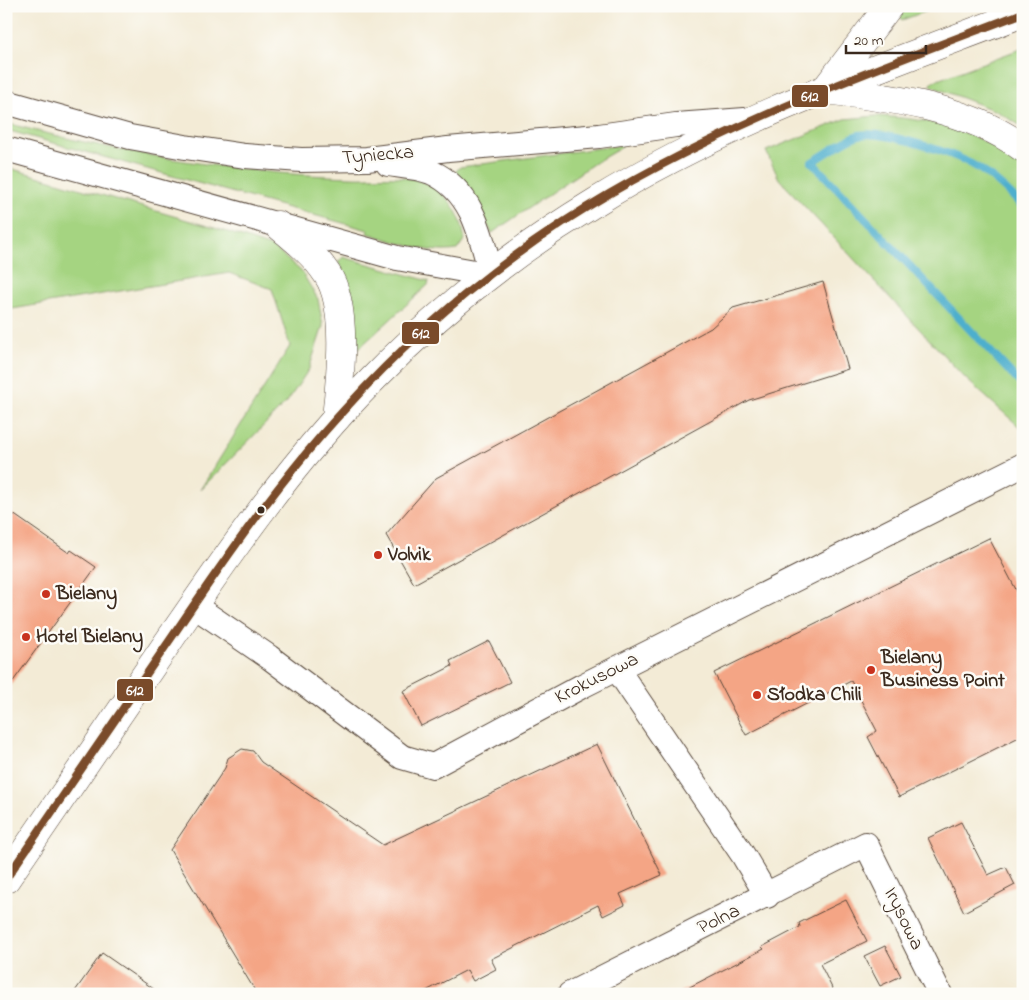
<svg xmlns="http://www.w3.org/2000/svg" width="1029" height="1000" viewBox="0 0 1029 1000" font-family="'Indie Flower',sans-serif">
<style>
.green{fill:#a5d481;stroke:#707f50}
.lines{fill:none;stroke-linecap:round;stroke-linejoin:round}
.stream{stroke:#4eafcd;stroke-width:8}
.building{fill:#f4a585}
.minor-casing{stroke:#57473a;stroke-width:26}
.secondary-casing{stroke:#57473a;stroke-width:29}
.motorway-casing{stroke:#57473a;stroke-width:29}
.minor{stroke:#fff;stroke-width:24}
.secondary{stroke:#fff;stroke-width:28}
.motorway{stroke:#fff;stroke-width:28}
.bus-1-casing{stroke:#fdfcf7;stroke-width:11}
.bus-1{stroke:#7a4b2a;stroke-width:8}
.bus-dot{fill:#3b2a1e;stroke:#fdfcf7;stroke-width:2}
.poi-dot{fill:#c8321e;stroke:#fdfcf7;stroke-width:2}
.labels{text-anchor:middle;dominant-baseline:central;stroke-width:5;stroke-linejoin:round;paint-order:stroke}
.street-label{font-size:20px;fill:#3b2a1e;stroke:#fdfcf7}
.poi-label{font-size:20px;font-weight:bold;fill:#3b2a1e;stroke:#fdfcf7;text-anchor:start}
.line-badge{stroke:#fdfcf7;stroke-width:2}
.badge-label{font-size:14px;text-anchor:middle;font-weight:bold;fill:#fff}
</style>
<rect width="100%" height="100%" fill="#fdfcf7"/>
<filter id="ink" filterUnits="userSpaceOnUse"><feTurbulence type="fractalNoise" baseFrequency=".02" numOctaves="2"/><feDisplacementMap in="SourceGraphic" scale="10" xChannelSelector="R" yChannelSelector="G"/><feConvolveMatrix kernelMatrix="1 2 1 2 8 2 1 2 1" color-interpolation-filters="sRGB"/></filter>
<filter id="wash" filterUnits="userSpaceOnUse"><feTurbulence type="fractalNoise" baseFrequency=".0096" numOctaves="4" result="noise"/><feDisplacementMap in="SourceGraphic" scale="20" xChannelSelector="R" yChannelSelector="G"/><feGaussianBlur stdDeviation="1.12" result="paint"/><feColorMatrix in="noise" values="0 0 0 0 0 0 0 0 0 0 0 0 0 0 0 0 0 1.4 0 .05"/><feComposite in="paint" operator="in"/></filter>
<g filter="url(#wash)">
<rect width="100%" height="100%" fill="#f3ebd6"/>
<!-- green -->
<g class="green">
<path d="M906,6H941L902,20L900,17Z"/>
<path d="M1023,48V127L996,111L931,86L932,82Z"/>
<path d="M876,116C936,119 975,130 1023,167V430L965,378L779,179L766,151L845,119Z"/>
<path d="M6,123C96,147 186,164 279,173C303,175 327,176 351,177C376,178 402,173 426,183C446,190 465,219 464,240L457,250C428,255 394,241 367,233L368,230L6,130Z"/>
<path d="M622,145V147L593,164L492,233L456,171L460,167Z"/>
<path d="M6,167L228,232L274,248L301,271L318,299L323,326L309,369L287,402L200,490L290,346L272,289L229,273L6,310Z"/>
<path d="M343,257L429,281L428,285L357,350L354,345L356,307L348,281L338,262Z"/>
</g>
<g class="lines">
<!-- stream -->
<path class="stream" d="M1023,207C985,166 961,155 908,141C894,137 874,132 859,135C849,137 823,156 812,162L1023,386"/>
</g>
<g id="blocks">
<!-- building -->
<g class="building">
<path d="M823,282L848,369L749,400L414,584L386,535L436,478L711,328L733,308Z"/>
<path d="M6,509L69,553L71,550L96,567L6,691Z"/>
<path d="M989,538L1023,603V735L899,797L868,737L877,731L851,681L746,735L714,673Z"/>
<path d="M489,641L510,682L421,726L403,691L452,666L450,661Z"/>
<path d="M597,744L662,875L620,894L625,905L603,916L598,905L491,959L496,969L473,981L467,970L420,994H257L170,850L225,768L228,758L242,749L253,751L261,762L383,845Z"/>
<path d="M961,822L988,875L1006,867L1015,885L964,912L928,838Z"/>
<path d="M846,900L867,941L820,964L835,994H676L764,949L762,947L800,927L799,923Z"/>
<path d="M885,946L901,976L880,986L864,956Z"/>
<path d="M102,953L161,994H73Z"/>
</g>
</g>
</g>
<g filter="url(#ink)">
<use href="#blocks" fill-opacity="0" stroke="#57473a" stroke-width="1"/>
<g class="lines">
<defs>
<g id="minor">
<path d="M6,102L130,137L185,147L245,156L301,160L367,159L448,149L599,136L676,125L745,120"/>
<path d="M6,149L397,258L491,275C481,235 473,191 431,172C418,167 402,166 388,164"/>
<path d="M193,605L269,657L402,757L433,766L582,686L1023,465"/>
<path d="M617,669L743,855L767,896"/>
<path d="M570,994L866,844L940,994"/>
</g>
<g id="secondary">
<path d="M278,225C295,239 315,255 327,274C349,306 340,381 336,418"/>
<path d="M6,879C60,801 113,723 166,645C229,553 294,459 373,379C438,312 515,251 594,203C727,120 877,69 1023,13"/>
</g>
<g id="motorway">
<path d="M825,90C891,98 968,107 1023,148"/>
<path d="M825,90L889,6"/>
</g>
</defs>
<!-- minor casing -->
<use href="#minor" class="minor-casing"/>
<!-- secondary casing -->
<use href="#secondary" class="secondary-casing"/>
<!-- motorway casing -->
<use href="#motorway" class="motorway-casing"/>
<!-- minor -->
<use href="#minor" class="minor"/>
<!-- secondary -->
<use href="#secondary" class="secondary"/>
<!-- motorway -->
<use href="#motorway" class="motorway"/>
<defs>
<path id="bus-1" d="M6,879C62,797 118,715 174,634C227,556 281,478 345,409C410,337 484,274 565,221C707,129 866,73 1023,13"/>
</defs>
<!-- bus-1 casing -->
<use href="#bus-1" class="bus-1-casing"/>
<!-- bus-1 -->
<use href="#bus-1" class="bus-1"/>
</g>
</g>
<!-- markers -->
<circle class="bus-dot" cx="261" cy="510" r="4.5"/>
<g class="poi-dot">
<circle cx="378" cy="555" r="5"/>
<circle cx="46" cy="594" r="5"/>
<circle cx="26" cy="637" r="5"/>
<circle cx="871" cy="670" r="5"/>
<circle cx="757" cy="695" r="5"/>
</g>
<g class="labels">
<!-- street labels -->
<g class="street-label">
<text transform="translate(378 156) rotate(-5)">Tyniecka</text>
<text transform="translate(597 679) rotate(-27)">Krokusowa</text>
<text transform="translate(903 919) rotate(64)">Irysowa</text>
<text transform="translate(719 920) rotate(-26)">Polna</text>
</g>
<!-- poi labels -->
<g class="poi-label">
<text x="388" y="555">Volvik</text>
<text x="56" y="594">Bielany</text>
<text x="36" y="637">Hotel Bielany</text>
<text x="881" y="658">Bielany<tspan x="881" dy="23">Business Point</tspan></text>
<text x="767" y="695">Słodka Chili</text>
</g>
</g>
<g class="line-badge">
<rect x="791" y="84" width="38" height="24" rx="5" fill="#7a4b2a"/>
<rect x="401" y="321" width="39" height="24" rx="5" fill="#7a4b2a"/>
<rect x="116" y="678" width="38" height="24" rx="5" fill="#7a4b2a"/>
</g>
<g class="badge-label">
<text x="810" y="101">612</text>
<text x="421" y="338">612</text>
<text x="135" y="695">612</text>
</g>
<!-- margin -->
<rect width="1029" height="1000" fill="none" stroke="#fdfcf7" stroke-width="25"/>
<!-- scale -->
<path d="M846 45v8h80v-8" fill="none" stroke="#3b2a1e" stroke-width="2.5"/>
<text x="854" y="45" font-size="15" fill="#3b2a1e" stroke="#fdfcf7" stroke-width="4" paint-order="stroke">20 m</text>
</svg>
